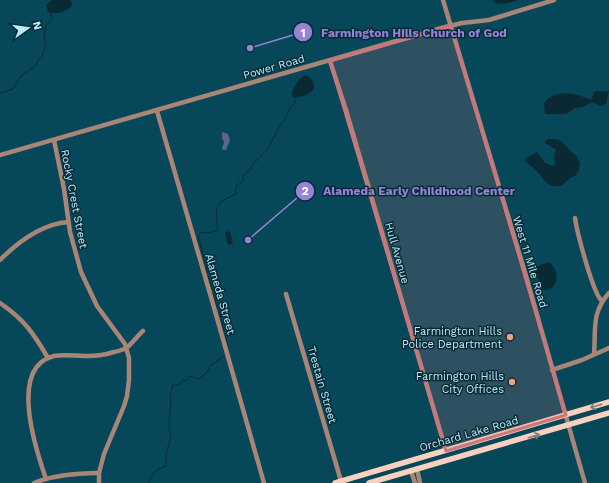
<svg xmlns="http://www.w3.org/2000/svg" width="609" height="483" viewBox="0 0 609 483" font-family="'Work Sans',sans-serif">
<style>
.green{fill:#5f6190}
.water{fill:#0a2a33}
.lines{fill:none;stroke-linecap:round;stroke-linejoin:round}
.stream{stroke:#0a2a33;stroke-width:1}
.minor{stroke:#a98577;stroke-width:4.5}
.major{stroke:#fcd0bf;stroke-width:5.5}
.oneway{stroke:#827e7a}
.marked{fill:#cb767d;fill-opacity:0.2;stroke:#cb767d;stroke-width:3;stroke-linejoin:round}
.poi-dot{fill:#f2a080;stroke:#082c36;stroke-width:1.5}
.labels{text-anchor:middle;dominant-baseline:central;stroke-width:3;stroke-linejoin:round;paint-order:stroke}
.street-label{font-size:11px;fill:#bbebfc;stroke:#082c36}
.poi-label{font-size:11px;fill:#bbebfc;stroke:#082c36;text-anchor:end}
.leader{fill:none;stroke:#9882da;stroke-width:1.5}
.callout-dot{fill:#9882da;stroke:#082c36;stroke-width:1.5}
.mark-label{font-size:12px;text-anchor:middle;font-weight:bold;fill:#fff}
.callout-label{font-size:12px;text-anchor:middle;font-weight:bold;fill:#9882da;stroke:#082c36;stroke-width:3;stroke-linejoin:round;paint-order:stroke}
</style>
<rect width="100%" height="100%" fill="#064859"/>
<!-- green -->
<path class="green" d="M222,132L228,134L230,140L226,150H223L222,148L224,142L222,138Z"/>
<!-- water -->
<g class="water">
<path d="M52,0H70L72,3L71,7C64,12 57,15 48,12L46,5L49,2Z"/>
<path d="M493,0H519L508,3L501,4L495,3Z"/>
<path d="M306,75C311,77 315,83 314,89C309,95 300,98 293,97L292,93C294,86 299,77 306,75Z"/>
<path d="M609,90L606,104L601,106L592,102L583,107L575,108L566,114H545L544,103C555,88 577,93 591,100L594,92L598,91L607,92Z"/>
<path d="M548,139H556L562,141L571,152L576,155L580,163L579,170L576,175L570,178L561,186C543,188 544,176 533,168C529,164 527,164 524,159L537,152L545,163L552,166L555,165L554,156L556,150L545,143Z"/>
<path d="M230,231L233,244L228,245L225,234L226,232Z"/>
<path d="M549,262C560,270 560,291 543,290L537,275L532,269V266H538Z"/>
</g>
<g class="lines">
<!-- stream -->
<g class="stream">
<path d="M0,93L13,89L21,76L35,66L39,59L42,57L45,47L46,43L44,36L46,25L52,19L50,12"/>
<path d="M205,263L198,235L201,232L208,233L218,230L216,211L220,202L236,194V186L243,181V176L250,170L253,164L268,149L279,127L284,121L291,106L295,103L296,97"/>
<path d="M206,267L207,272"/>
<path d="M208,276L213,290"/>
<path d="M213,293L217,308"/>
<path d="M219,311L224,331"/>
<path d="M225,334L229,353"/>
<path d="M148,483C154,473 154,470 166,466V455L171,435L169,425L171,400L170,396L173,385H179L183,380L186,381L190,376L197,379L200,378L207,372L211,365L224,356"/>
</g>
<!-- minor -->
<g class="minor">
<path d="M443,0L524,269L585,483"/>
<path d="M330,61L346,110L446,451"/>
<path d="M157,111L213,304L264,483"/>
<path d="M54,140L64,189L70,232L81,272L97,306L125,344L129,358V380L127,396L124,406L104,454L99,473V483"/>
<path d="M0,155L445,27L462,23L489,20L554,0"/>
<path d="M575,218C577,232 593,294 602,301"/>
<path d="M0,260C18,242 42,224 68,222"/>
<path d="M286,294L341,481"/>
<path d="M0,303C24,319 34,334 48,358"/>
<path d="M594,354C596,330 591,313 609,293"/>
<path d="M552,370L582,360L609,348"/>
<path d="M417,469L420,483"/>
<path d="M411,471L415,483"/>
<path d="M46,479C36,450 8,367 54,356C65,354 76,356 87,356C97,356 105,355 114,352C118,351 123,350 126,348C131,345 138,335 143,331"/>
<path d="M34,483C54,475 78,473 99,473"/>
</g>
<!-- major -->
<g class="major">
<path d="M335,483L609,402"/>
<path d="M369,483L609,413"/>
</g>
</g>
<!-- one-way arrows -->
<defs><path id="oneway-shaft" d="M-6 0H5M1.5-3L5.5 0L1.5 3" fill="none" stroke-width="1.6" stroke-linecap="round" stroke-linejoin="round"/></defs>
<g class="oneway">
<use href="#oneway-shaft" transform="translate(596 406) rotate(163)"/>
<use href="#oneway-shaft" transform="translate(534 436) rotate(-16)"/>
</g>
<!-- marked area -->
<path class="marked" d="M451,26L566,415L446,451L330,61Z"/>
<!-- markers -->
<g class="poi-dot">
<circle cx="510" cy="337" r="4"/>
<circle cx="512" cy="382" r="4"/>
</g>
<g class="labels">
<!-- street labels -->
<g class="street-label">
<text transform="translate(274 67) rotate(-16)">Power Road</text>
<text transform="translate(74 199) rotate(79)">Rocky Crest Street</text>
<text transform="translate(397 253) rotate(74)">Hull Avenue</text>
<text transform="translate(530 262) rotate(73)">West 11 Mile Road</text>
<text transform="translate(220 294) rotate(74)">Alameda Street</text>
<text transform="translate(322 385) rotate(74)">Trestain Street</text>
<text transform="translate(469 434) rotate(-16)">Orchard Lake Road</text>
</g>
<!-- poi labels -->
<g class="poi-label">
<text x="502" y="331">Farmington Hills<tspan x="502" dy="13">Police Department</tspan></text>
<text x="504" y="376">Farmington Hills<tspan x="504" dy="13">City Offices</tspan></text>
</g>
</g>
<!-- callouts -->
<path class="leader" d="M250 48L303 32M248 240L305 191"/>
<g class="callout-dot">
<circle cx="250" cy="48" r="4"/>
<circle cx="248" cy="240" r="4"/>
<circle cx="303" cy="32" r="10"/>
<circle cx="305" cy="191" r="10"/>
</g>
<g class="mark-label">
<text x="303" y="37">1</text>
<text x="305" y="195">2</text>
</g>
<g class="callout-label">
<text x="414" y="37">Farmington Hills Church of God</text>
<text x="419" y="195">Alameda Early Childhood Center</text>
</g>
<!-- north arrow -->
<g transform="translate(28 28) rotate(76)" stroke="#082c36" stroke-width="3" paint-order="stroke">
<path d="M0-3L7 15L0 10L-7 15Z" fill="#bbebfc"/>
<text y="-6" font-size="11" font-weight="bold" text-anchor="middle" fill="#bbebfc">N</text>
</g>
</svg>
